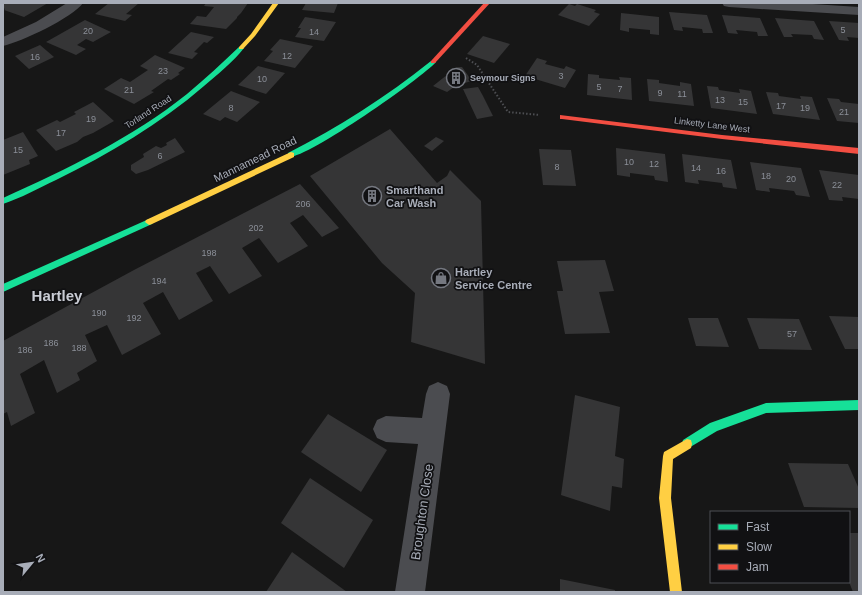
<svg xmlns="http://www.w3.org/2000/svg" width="862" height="595" viewBox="0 0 862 595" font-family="Arial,sans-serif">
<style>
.building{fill:#353536}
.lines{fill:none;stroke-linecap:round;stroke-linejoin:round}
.path{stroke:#4d4e52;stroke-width:2;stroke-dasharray:1.5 2;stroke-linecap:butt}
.street{fill:#4b4c50;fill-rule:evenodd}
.fast{fill:#16e098;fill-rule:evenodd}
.slow{fill:#ffcf43;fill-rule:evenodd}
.jam{fill:#f24e42;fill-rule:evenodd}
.labels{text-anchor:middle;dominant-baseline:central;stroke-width:3.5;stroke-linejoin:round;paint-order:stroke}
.number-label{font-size:9px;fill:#8b8f98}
.far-poi-label{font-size:9px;font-weight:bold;fill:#a8adb8;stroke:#111113;text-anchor:start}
.far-street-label{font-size:9px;fill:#a8adb8;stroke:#111113}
.street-label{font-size:11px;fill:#a8adb8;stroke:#111113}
.poi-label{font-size:11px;font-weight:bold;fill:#a8adb8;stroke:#111113;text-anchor:start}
.near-street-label{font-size:13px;fill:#a8adb8;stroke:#111113}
.district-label{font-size:15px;font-weight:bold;fill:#c9ccd4;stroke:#111113}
</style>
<rect width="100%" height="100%" fill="#171717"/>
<!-- building -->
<g class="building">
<path d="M3,3L14,4L16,3H48L24,17L4,10L5,9L3,8Z"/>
<path d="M109,3H139L126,14L132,15L125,21L95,14Z"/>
<path d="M206,3H248L241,13L237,17V18L226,29L190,24L197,16L206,17L214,7L204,6Z"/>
<path d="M306,3H338L334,13L302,10Z"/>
<path d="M569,4L575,6L577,4L596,10L594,12L600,14L589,26L558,15Z"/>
<path d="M669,12L707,15L713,33H703L702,29L682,27L683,31L674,30Z"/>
<path d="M621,13L659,17V35L650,34V30L639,29L629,28V32L620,30Z"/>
<path d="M722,15L760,18L768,36H758L757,32L736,30L738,34L728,33Z"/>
<path d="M305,17L336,22L324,41L295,37L301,28H298Z"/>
<path d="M775,18L814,21L824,40L814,39L812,35L791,34L793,37H784Z"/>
<path d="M85,20L111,32L93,42L86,39L77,45L86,49L76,55L46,42Z"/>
<path d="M829,21L859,23V38L847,37L849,41L839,40Z"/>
<path d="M191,32L214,37L207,43L204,42L194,52L198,53L192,59L168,53Z"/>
<path d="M483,36L510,44L494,63L467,54Z"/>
<path d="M280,39L313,46L295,68L264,61L273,51L270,50Z"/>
<path d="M40,45L54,57L29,69L15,56Z"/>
<path d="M155,55L185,68L178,73L180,74L171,80L168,79L151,91L154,92L134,104L104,89L121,78L130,82L148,70L140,66Z"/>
<path d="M537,58L547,61L545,64L564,69L566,66L576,70L565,88L525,76Z"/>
<path d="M258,66L285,73L266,94L238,85Z"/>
<path d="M457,67H462L472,81L457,85L447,92L433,86Z"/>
<path d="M588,74L599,75V78L620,80L619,77L631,78L632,100L587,95Z"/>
<path d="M647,79L659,80V83L680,86V82L691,84L694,106L649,101Z"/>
<path d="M707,86L718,87L719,90L740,93L739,89L751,91L757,114L711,108Z"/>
<path d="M478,87L483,96L493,116L477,119L463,89Z"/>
<path d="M231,91L260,102L237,122L225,117L220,121L203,114Z"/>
<path d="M766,92L778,93L779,96L801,99L800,96L812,97L820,120L773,114Z"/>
<path d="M827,98L839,99L841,102L859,104V123L837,121Z"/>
<path d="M93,102L114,121L93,133L83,137L77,142L56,151L36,130L57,120L60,122L76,114L74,112Z"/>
<path d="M390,129L437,183L447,176L450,170L481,201L485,364L411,342L415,293L382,263L310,176Z"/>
<path d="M23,132L38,156L29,160L30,164L3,175V140Z"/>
<path d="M436,137L444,141L432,151L424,146Z"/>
<path d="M175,138L185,152L148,170L136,174L131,170V165L144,157L143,154L156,146L161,148L167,145L166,143Z"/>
<path d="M616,148L665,154L668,182L655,180L654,176L630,173V177L617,175Z"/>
<path d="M539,149L571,150L576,186L543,185Z"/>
<path d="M682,154L731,160L737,189L723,187L722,183L698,180L699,184L685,182Z"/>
<path d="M750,162L801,168L810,197L796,195L794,191L769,188L770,192L756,190Z"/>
<path d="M819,170L859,175V199L842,197L843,201L829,200Z"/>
<path d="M300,184L339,228L322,237L303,215L290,223L308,246L278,263L259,238L242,248L262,276L229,294L210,266L196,273L213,301L179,320L163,292L143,303L161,334L122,355L107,325L85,335L97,361L77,373L80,380L57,393L44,360L20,374L35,413L11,426L7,412L3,414V341L134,270Z"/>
<path d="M605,260L614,291L599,292L610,333L565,334L557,291H563L557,261Z"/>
<path d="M829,316L859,317V349H845Z"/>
<path d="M688,318H718L729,347L696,346Z"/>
<path d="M747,318L799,319L812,350L759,349Z"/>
<path d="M575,395L620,407L615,456L624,459L622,488L612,486L610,511L561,495Z"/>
<path d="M328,414L387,450L361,492L301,452Z"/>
<path d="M788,463L848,464L859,489V508L804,507Z"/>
<path d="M310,478L373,520L344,568L281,523Z"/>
<path d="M849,533H859V592H853L849,582Z"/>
<path d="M292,552L347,592H266Z"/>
<path d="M560,579L615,590V592H560Z"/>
</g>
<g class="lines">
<!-- path -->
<path class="path" d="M466,58L477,65L508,112L540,115"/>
<!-- street -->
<g class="street">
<path d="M67,3H83C72,18 21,42 3,46V37L36,22Z"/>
<path d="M722,3H797L859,7V15L729,7L724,6Z"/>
<path d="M438,382L447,386L450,394L425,592H395L418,444L386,442L377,438L373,429L377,420L386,416L422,418L426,394L429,386Z"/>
</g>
<!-- fast -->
<g class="fast">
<path d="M239,47L244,48C233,62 218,74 204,86C160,124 109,154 56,180C39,188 21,198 3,204V198C67,169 132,138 187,94C205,79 222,63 239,47Z"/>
<path d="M431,61L436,62C422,78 305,160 288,157V153C339,127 386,97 431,61Z"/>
<path d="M149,219L153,222L152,224L3,292V284Z"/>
<path d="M859,400V410L766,413L717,431L687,449L683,448L682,444L683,440L710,423L766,403Z"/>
</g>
<!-- slow -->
<g class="slow">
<path d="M273,3H279L255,36L243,49H239V47L251,34Z"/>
<path d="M291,152L294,153V157L152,224L149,225L145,222L146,220Z"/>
<path d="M687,439L691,440L692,444L691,448L673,459L671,498L682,592H670L659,498L663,456L664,452Z"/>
</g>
<!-- jam -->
<g class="jam">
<path d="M484,3H490L435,63H431V61Z"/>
<path d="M560,115L722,135L859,148V154L722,139L562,119H560Z"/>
</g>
</g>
<!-- icons -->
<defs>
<symbol id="building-ring" viewBox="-11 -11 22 22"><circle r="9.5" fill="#111113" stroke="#757880" stroke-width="1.5"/><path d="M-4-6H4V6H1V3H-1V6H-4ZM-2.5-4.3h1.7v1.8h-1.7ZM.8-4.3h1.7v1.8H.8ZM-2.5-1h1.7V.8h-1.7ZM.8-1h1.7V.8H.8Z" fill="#757880"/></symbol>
<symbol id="shop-ring" viewBox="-11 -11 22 22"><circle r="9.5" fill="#111113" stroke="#757880" stroke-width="1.5"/><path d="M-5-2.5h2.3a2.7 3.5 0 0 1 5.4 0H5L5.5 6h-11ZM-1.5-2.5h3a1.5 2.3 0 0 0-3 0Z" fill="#757880"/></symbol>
</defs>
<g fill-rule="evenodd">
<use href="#building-ring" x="445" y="67" width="22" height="22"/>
<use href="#building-ring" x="361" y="185" width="22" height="22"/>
<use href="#shop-ring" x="430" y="267" width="22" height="22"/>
</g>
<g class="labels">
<!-- number labels -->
<g class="number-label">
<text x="843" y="30">5</text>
<text x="88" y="31">20</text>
<text x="314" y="32">14</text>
<text x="287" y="56">12</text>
<text x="35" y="57">16</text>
<text x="163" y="71">23</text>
<text x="561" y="76">3</text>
<text x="262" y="79">10</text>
<text x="599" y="87">5</text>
<text x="620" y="89">7</text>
<text x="129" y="90">21</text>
<text x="660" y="93">9</text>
<text x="682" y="94">11</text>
<text x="720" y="100">13</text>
<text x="743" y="102">15</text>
<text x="781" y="106">17</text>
<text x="231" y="108">8</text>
<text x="805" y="108">19</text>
<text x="844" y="112">21</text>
<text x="91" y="119">19</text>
<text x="61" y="133">17</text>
<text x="18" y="150">15</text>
<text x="160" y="156">6</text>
<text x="629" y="162">10</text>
<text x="654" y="164">12</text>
<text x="557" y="167">8</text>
<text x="696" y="168">14</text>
<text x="721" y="171">16</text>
<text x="766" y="176">18</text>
<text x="791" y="179">20</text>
<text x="837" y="185">22</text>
<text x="303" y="204">206</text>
<text x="256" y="228">202</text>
<text x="209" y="253">198</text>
<text x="159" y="281">194</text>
<text x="99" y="313">190</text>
<text x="134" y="318">192</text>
<text x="792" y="334">57</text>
<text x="51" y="343">186</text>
<text x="79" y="348">188</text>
<text x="25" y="350">186</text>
</g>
<!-- far-poi labels -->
<g class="far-poi-label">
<text x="470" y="78">Seymour Signs</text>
</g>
<!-- far-street labels -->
<g class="far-street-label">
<text transform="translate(148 112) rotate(-33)">Torland Road</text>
<text transform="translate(712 125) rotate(7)">Linketty Lane West</text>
</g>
<!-- street labels -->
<g class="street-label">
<text transform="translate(255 159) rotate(-26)">Mannamead Road</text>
</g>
<!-- poi labels -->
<g class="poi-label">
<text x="386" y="190">Smarthand<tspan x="386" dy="13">Car Wash</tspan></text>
<text x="455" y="272">Hartley<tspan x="455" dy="13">Service Centre</tspan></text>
</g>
<!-- near-street labels -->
<g class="near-street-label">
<text transform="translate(422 512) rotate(-82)">Broughton Close</text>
</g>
<!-- district labels -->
<g class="district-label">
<text x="57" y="295">Hartley</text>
</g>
</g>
<!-- border -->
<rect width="862" height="595" fill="none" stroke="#a8adb8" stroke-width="8"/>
<!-- legend -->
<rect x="710" y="511" width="140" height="72" fill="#111113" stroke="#4d4f55"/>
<rect x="718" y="524" width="20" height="6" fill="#16e098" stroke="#4d4f55"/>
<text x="746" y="531" font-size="12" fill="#a8adb8">Fast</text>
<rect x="718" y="544" width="20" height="6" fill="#ffcf43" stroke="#4d4f55"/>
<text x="746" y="551" font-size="12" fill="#a8adb8">Slow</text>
<rect x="718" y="564" width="20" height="6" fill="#f24e42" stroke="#4d4f55"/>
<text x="746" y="571" font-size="12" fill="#a8adb8">Jam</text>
<!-- north arrow -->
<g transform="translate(32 563) rotate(61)" stroke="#111113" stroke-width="3" paint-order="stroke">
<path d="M0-3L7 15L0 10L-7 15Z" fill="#a8adb8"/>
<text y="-6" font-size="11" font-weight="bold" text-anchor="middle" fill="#a8adb8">N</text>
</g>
</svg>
